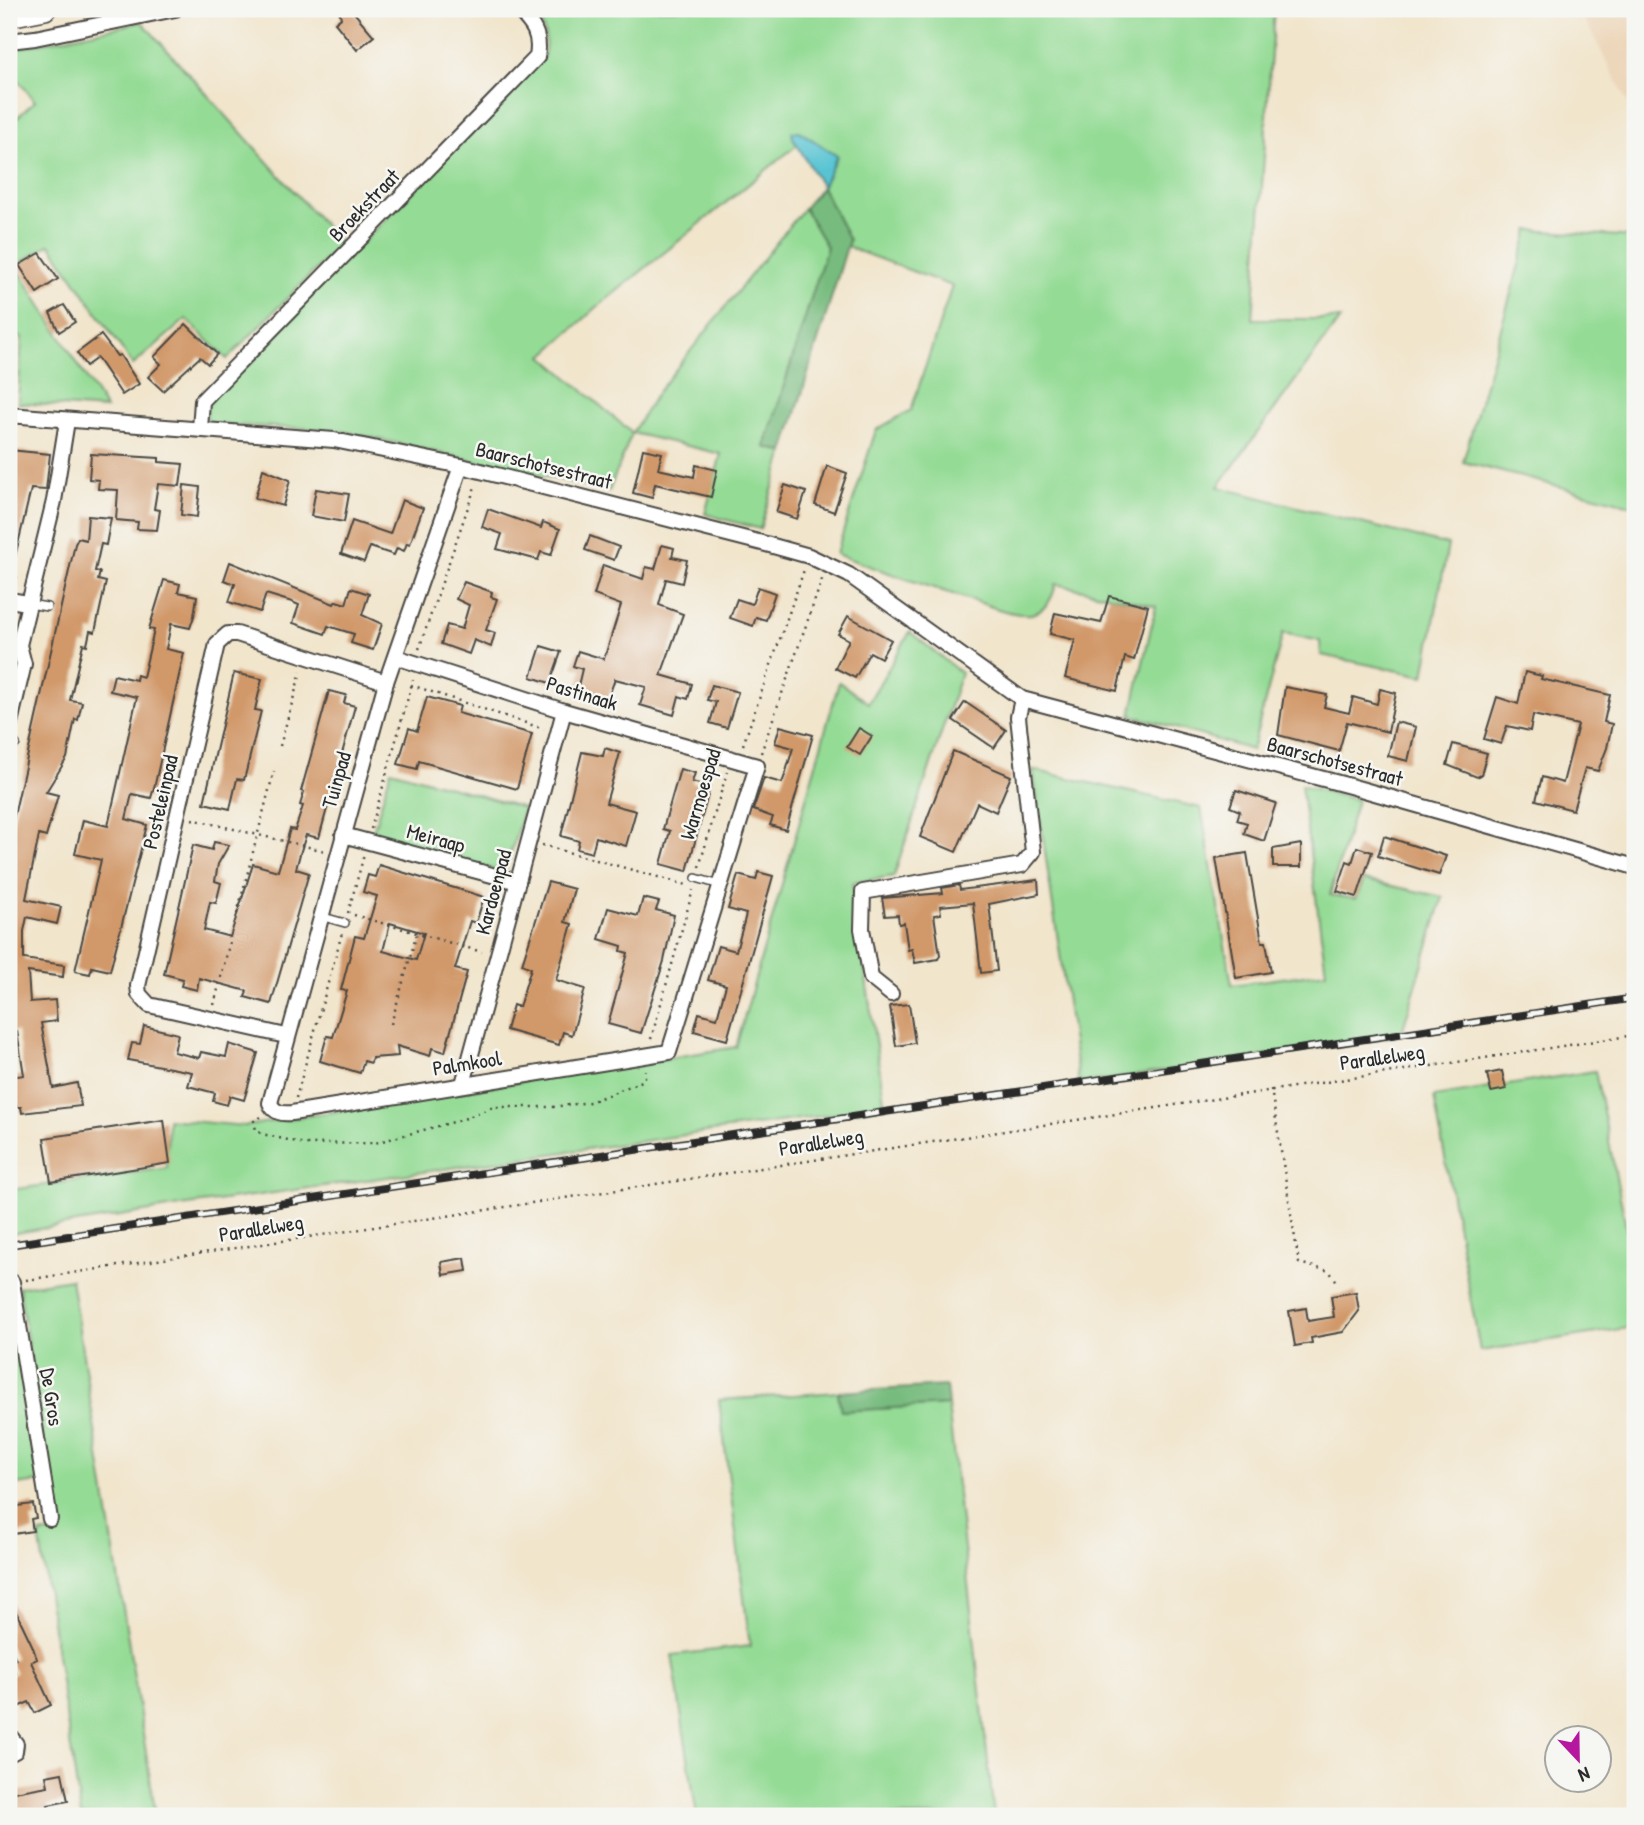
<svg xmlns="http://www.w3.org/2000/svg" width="1644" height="1825" viewBox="0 0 1644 1825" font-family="'Patrick Hand',sans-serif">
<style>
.built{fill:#edd7bb}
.green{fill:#94db95;stroke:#608360;stroke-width:2}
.forest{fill:#77bb7e;stroke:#517354;stroke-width:2}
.water{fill:#58c4d3;stroke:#42787f;stroke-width:2}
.building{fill:#d1996a;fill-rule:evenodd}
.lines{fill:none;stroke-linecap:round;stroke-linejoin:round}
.service-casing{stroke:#494743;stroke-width:10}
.minor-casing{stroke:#494743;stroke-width:18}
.primary-casing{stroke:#494743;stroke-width:24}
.path{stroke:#494743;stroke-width:2.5;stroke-dasharray:2 5;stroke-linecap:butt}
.service{stroke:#fff;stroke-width:7}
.minor{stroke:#fff;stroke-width:14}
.primary{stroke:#fff;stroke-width:21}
.rail-casing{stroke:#2b2b2b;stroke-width:8}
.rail{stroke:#f6f6f2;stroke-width:5;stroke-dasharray:16;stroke-linecap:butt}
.labels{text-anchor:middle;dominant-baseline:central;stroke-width:5;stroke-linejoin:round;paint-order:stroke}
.street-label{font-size:21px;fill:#2b2b2b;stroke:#f6f6f2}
</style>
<rect width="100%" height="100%" fill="#f6f6f2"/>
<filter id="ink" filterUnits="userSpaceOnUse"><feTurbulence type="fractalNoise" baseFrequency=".0143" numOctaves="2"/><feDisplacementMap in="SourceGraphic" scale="14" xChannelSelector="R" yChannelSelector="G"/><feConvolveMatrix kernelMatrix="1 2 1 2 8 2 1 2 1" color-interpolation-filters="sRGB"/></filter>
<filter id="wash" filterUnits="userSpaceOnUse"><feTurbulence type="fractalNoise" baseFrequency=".00686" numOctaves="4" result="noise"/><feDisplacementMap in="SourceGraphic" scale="28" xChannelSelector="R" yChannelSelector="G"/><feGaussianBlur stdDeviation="1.57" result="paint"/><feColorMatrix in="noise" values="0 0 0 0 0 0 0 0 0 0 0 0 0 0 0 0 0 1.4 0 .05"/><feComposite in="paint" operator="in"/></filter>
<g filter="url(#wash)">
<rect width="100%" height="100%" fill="#f1e5cc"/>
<!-- built -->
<path class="built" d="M1579,9H1635V116Z"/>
<!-- green -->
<g class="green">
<path d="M532,9H1274L1253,319H1340L1218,487L1448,545L1424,676L1321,655L1320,641L1283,633L1252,750L1131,715L1156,606L1056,584C1053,597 1047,611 1031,614C1012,616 991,606 974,601C927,586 881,571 836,554L876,430L911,410L952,286L847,247L849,240L822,187L837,156L799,131L793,138L797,145L596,308L543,356L632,433L657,393L804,208L827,247L765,447L784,452L760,529L705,514L721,454L632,433L609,491L338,430L207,424V401L543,59C549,39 545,25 532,9Z"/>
<path d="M142,22L341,244L227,359L186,319L133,365L50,244L16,266L106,409L18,403L22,337L9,336V125L35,101L9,69V50Z"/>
<path d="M1529,230L1635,237V506L1463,462Z"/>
<path d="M910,632L961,673L894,876L852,883L885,1107L181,1206L9,1234V1190L167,1168L168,1119L245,1126L736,1047L839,682L868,703Z"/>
<path d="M391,770L524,808L505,873L372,835Z"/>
<path d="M1033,770L1201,808L1232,985L1326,972L1301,785L1357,800L1330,895L1356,899L1364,880L1443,897L1401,1035L1079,1084Z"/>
<path d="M1595,1071L1635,1272V1327L1480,1351L1434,1097Z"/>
<path d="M71,1279L156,1816H81L39,1534L57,1532L19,1287Z"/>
<path d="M9,1297L39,1482L9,1486Z"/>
<path d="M838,1392L841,1411L948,1405L994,1816H697L672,1655L750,1646L719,1400Z"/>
</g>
<!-- forest -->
<g class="forest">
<path d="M822,187L849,240L784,452L765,447L827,247L804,208Z"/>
<path d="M946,1386L948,1405L841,1411L838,1392Z"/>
</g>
<!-- water -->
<path class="water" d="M799,131L837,156L822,187L793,138L792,132Z"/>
<g id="blocks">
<!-- building -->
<g class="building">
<path d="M339,9H351L374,36L357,50L335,23L341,18Z"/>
<path d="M40,253L58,279L37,293L19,265Z"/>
<path d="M64,305L75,322L59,332L50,313Z"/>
<path d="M186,324L217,354L208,364L200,357L163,391L148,377L161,364L154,357Z"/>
<path d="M101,335L117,356L120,355L139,384L122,395L97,358L86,366L77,353Z"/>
<path d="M643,449L662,453L658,469L694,477L696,465L717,470L711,497L655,484L652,498L633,493Z"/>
<path d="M9,450L50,454L46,490L31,489L15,557L9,556Z"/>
<path d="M91,454L159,458V462L183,464L180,486L158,484L154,509L160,510L157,530L137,529L138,522L116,520L118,490L98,489L99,480L89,479Z"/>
<path d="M827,466L847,473L834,512L815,505Z"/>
<path d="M263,469L290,480L283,506L255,498Z"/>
<path d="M184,485L200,487L197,517L181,515Z"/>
<path d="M785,485L806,492L797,519L776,512Z"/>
<path d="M316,489L349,494L344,522L311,516Z"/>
<path d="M402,500L423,508L410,544L407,543L404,551L397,548L394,555L370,547L364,562L341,554L352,521L390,534Z"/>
<path d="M488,509L541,528L543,522L560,529L551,555L541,552L538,560L497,549L502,534L482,527Z"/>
<path d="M88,516L111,518L106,545L101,544L95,571L100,572L98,580L106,582L95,632L90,631L87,645L83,644L70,700L82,702L78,720L75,719L67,758L46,792L58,795L46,837L39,835L26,899L61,907L57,924L27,917L24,931V959L64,965L63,977L28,972L30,1002L55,1000L57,1021L41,1023L53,1088L77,1083L81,1106L22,1113L21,1107H16L11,1077L24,1075L17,1031L9,1033V838L75,544L78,538L86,540Z"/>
<path d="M590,536L619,547L614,560L585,550Z"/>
<path d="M662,545L674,548L672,557L687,560L682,583L666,579L659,605L683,614L661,675L692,684L688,699L679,696L674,715L640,705L646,687L615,679L608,698L577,690L582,669L573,666L578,651L604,659L621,605L594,595L603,565L643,579L646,567L655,569Z"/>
<path d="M230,562L334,604L336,601L346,604L351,588L369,594L362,615L382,624L373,650L351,643L354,634L328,626L325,634L293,623L299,605L292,602L266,594L260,612L229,602L235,584L224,580Z"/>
<path d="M164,580L180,584L178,592L197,596L194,616L190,628L171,624L166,649L184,653L155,784L151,798L132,794L126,819L147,825L110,971L92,967L90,974L75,971L101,860L75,854L83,820L108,826L137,697L110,691L114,675L136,680L137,675L143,677L154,630L149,629Z"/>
<path d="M464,582L492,592L491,597L497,599L486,630L495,633L491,647L474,640L469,654L441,644L447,625L462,629L469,605L456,599Z"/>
<path d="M758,587L775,593L766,620L756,617L753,626L730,618L737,599L752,604Z"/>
<path d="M1109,596L1148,606L1134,660L1125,657L1117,691L1065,678L1075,640L1050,634L1055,613L1101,623Z"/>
<path d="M848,616L891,640L881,658L870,652L855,678L835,668L849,640L838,634Z"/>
<path d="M541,646L561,652L550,683L531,677Z"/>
<path d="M1525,672L1542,676L1541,679L1610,695L1604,722L1612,724L1607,748L1598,771L1585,768L1573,810L1536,800L1542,777L1563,783L1578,725L1533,715L1530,731L1507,726L1501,744L1484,739L1497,697L1518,704Z"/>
<path d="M234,673L262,679L255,710L261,711L249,760L244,780L237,779L230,809L204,803Z"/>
<path d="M712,685L738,692L727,728L710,723L716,702L707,700Z"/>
<path d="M1285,687L1327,695L1324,707L1349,713L1353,697L1377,704L1380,689L1396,693L1388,732L1347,722L1339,751L1278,735Z"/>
<path d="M329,691L346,695L344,703L355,706L319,838L306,835L300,854L296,869L309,873L271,1004L245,997L247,991L199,978L197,990L181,986L183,979L164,974L193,845L212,850L214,842L229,845L218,864L215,881L221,883L216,903L210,902L204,930L230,937L253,864L278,871L290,829L295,830L303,806L300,805L304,792L301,791Z"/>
<path d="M427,697L460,706L458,713L532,734L517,789L419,761L417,769L398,764L409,728L417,731Z"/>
<path d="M965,702L1006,730L994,748L953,720Z"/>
<path d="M1396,722L1416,727L1408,761L1388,756Z"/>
<path d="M780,726L813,735L786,830L770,825L773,817L753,810L764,778L782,783L785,775L793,748L775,743Z"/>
<path d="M859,728L872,736L860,755L847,747Z"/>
<path d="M1453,744L1487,753L1481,775L1477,777L1447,765Z"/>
<path d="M605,748L620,753L606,803L636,811L626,846L596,837L592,853L577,849L579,841L561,836L582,752L603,756Z"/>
<path d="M953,751L1011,776L996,812L977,803L956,852L920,837Z"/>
<path d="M680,769L695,773L692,782L710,787L687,871L661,864L670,831L663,829Z"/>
<path d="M1236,790L1276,803L1264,841L1244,834L1247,823L1237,820L1240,811L1230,807Z"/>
<path d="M1384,836L1446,856L1439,875L1378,856Z"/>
<path d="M1301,844V867H1273V849Z"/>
<path d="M1357,847L1372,852L1357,897L1337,891L1347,861L1352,863Z"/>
<path d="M1247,853L1262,942H1266L1271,972L1236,978L1216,858Z"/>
<path d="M379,865L484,897L476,923L470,921L455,969L467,972L445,1052L432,1048L430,1056L397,1046L398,1056L372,1058L371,1063L364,1061L360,1073L320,1061L327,1036L333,1037L347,991L341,990L355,936L364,938L377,896L363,892L368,875L375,877ZM390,923L424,933L416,960L383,951Z"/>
<path d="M758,872L773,876L727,1040L694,1031L699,1013L717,1018L726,985L708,980L718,946L736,951L744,922L746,914L728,909L738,875L756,880Z"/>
<path d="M1038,880L1039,894L989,904L997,971L981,973L973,903L940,906L941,914L934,915L940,955L938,959L915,963L912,949L908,950L904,923L899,924L898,915L885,916L882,898L943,893L942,888L959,885L960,890Z"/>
<path d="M548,882L574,889L565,922L572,924L556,980L585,989L572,1035L563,1032L559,1045L506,1030L513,1005L519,1007L531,968L522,964Z"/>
<path d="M643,898L659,902L656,910L674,915L664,961L641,1033L608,1024L628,953L621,951L622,946L599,939L608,908L638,916Z"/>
<path d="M909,1004L915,1043L896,1046L890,1006Z"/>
<path d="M144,1026L178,1034L174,1052L199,1058L201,1052L226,1057L229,1044L258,1053L244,1100L230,1096L227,1105L213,1101L215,1093L188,1086L192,1072L128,1060L132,1043L140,1044Z"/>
<path d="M1502,1071L1506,1089L1491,1092L1487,1074Z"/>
<path d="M164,1120L170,1163L51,1182L44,1138Z"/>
<path d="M465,1258L467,1271L443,1275L441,1262Z"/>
<path d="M1356,1292L1359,1311L1343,1332L1311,1338L1312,1343L1295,1346L1289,1311L1306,1308L1308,1321L1334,1317L1331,1296Z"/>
<path d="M33,1504L36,1518L31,1519L33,1531L13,1534L9,1507Z"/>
<path d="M9,1597L32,1645L37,1659L31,1662L51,1705L35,1713L29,1702L18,1707L9,1689V1677L16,1673L10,1662L16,1659L9,1644Z"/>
<path d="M62,1773L68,1801L48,1805L49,1812L9,1815V1793L48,1786L46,1776Z"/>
</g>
</g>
</g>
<g filter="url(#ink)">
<use href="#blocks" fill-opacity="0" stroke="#494743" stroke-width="2"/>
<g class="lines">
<defs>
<g id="service">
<path d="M29,604L47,607"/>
<path d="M9,739L16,744"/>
<path d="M696,878L720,885"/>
<path d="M320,916L345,923"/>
</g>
<g id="minor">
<path d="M9,41L35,38L175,9"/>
<path d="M9,415L334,440L461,466L766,544L809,556L849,575L1022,699L1350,786L1635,867"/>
<path d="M200,429L202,401L537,57C541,34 533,25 518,9"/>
<path d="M9,600L28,603"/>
<path d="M396,657L564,711L757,766L669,1052L292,1113C282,1114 274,1113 270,1103L386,682L461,466"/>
<path d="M9,727L24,664L19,645L54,501L67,421"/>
<path d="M343,835L518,882"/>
<path d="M891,994L871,978L862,929L863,892L1022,865L1033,852L1018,717L1022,699"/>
<path d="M286,1036L149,1005L139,994L138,986L217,644L228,634H237L386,682"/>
<path d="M463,1084L564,711"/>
<path d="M9,1283L12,1282L50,1519"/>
<path d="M9,1735L16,1744L15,1751L9,1754"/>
</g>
<path id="primary" d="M9,16L45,9"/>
</defs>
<!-- service casing -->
<use href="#service" class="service-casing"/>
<!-- minor casing -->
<use href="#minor" class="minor-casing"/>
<!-- primary casing -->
<use href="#primary" class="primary-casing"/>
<!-- path -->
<g class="path">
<path d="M9,576L19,578"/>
<path d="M419,649L476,484"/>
<path d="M411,685L544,729"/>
<path d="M743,745L804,570"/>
<path d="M280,746L301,671"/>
<path d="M761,753L823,577"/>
<path d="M192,819L325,851"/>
<path d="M371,829L413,680"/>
<path d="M542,845L687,885"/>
<path d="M699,867L727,772"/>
<path d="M348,913L364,855"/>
<path d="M237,914L274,771"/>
<path d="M354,915L482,952"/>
<path d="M214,1005L231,937"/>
<path d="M391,1024L417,933"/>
<path d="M651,1039L693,890"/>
<path d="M1271,1089L1299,1263L1329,1271L1339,1284"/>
<path d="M296,1098L342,933"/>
<path d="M261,1117L254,1121L256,1130L262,1134L305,1144L375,1143L461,1120L493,1107H553L590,1102L640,1082L645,1078V1070"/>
<path d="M26,1280L1635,1035"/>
</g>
<!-- service -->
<use href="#service" class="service"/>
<!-- minor -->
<use href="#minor" class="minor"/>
<!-- primary -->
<use href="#primary" class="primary"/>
<defs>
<path id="rail" d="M9,1245L1635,998"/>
</defs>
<!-- rail casing -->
<use href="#rail" class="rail-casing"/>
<!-- rail -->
<use href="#rail" class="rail"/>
</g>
</g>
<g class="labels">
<!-- street labels -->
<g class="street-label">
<text transform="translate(364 205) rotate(-46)">Broekstraat</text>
<text transform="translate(544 465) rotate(14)">Baarschotsestraat</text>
<text transform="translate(582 693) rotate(17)">Pastinaak</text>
<text transform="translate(1335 761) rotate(15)">Baarschotsestraat</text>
<text transform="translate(336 780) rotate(-74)">Tuinpad</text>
<text transform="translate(700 794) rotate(-73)">Warmoespad</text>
<text transform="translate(160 802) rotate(-77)">Posteleinpad</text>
<text transform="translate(436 838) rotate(15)">Meiraap</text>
<text transform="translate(493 892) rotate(-75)">Kardoenpad</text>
<text transform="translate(1382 1057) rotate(-8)">Parallelweg</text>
<text transform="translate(467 1063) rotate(-9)">Palmkool</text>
<text transform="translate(821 1142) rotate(-9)">Parallelweg</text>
<text transform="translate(261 1228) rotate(-9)">Parallelweg</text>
<text transform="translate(52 1397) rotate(81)">De Gros</text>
</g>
</g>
<!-- margin -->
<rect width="1644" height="1825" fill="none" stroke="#f6f6f2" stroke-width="35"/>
<!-- north arrow -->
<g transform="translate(1578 1759) rotate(158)"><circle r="33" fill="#f6f6f2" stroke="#a5a5a2" stroke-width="2"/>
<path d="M0-5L12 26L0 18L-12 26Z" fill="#b5179e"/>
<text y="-10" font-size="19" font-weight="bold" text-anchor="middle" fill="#2b2b2b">N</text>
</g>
</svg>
